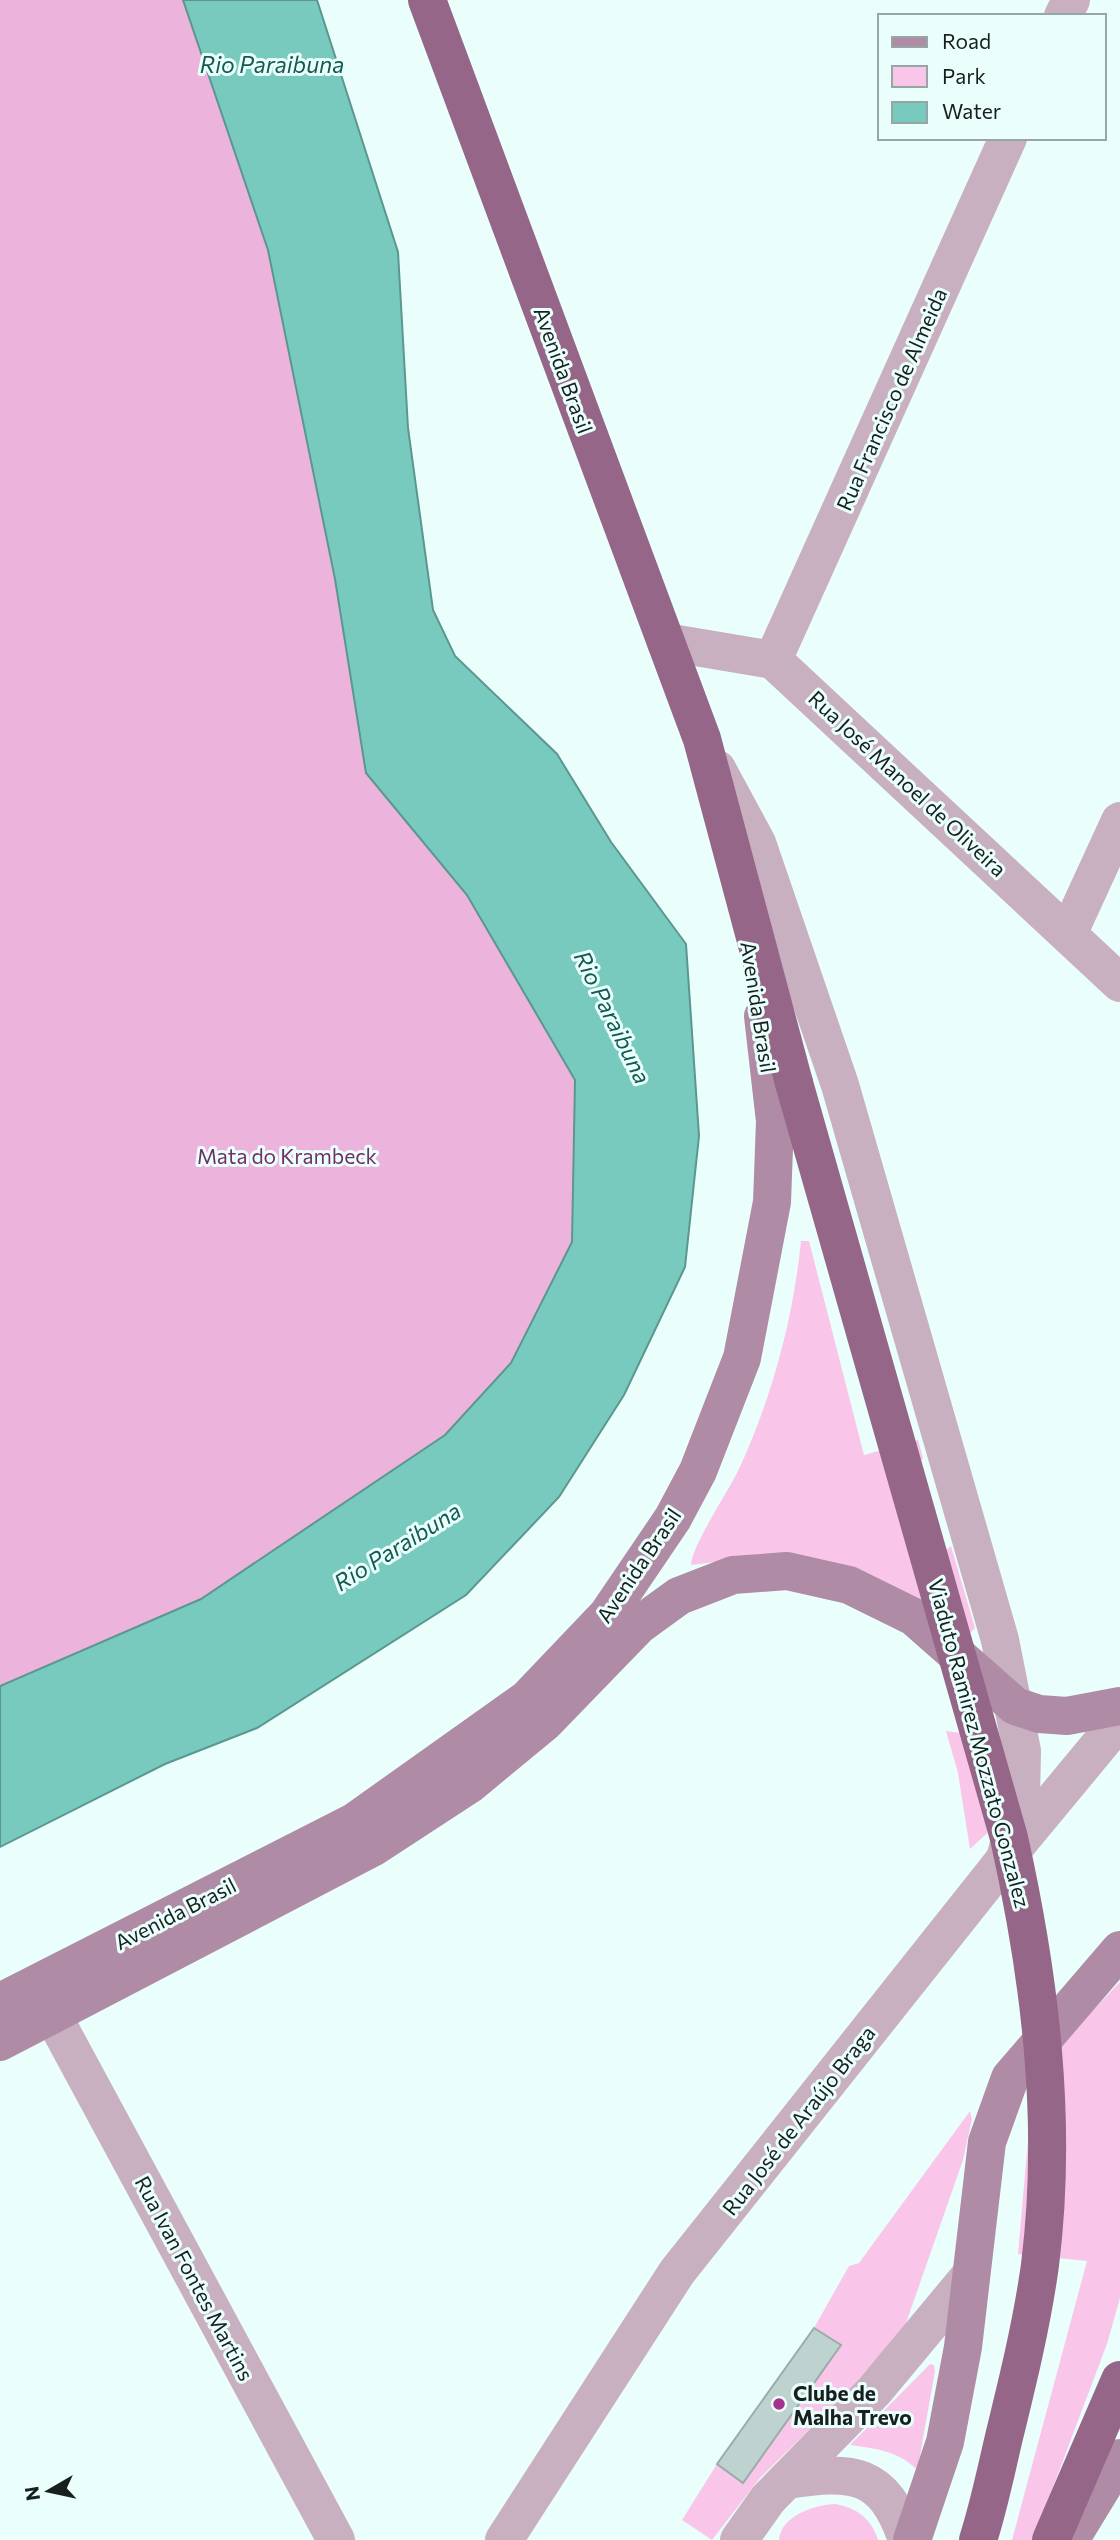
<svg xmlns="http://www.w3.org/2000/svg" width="1120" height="2540" viewBox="0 0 1120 2540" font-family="Commissioner,sans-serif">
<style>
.green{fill:#f9c6ea}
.forest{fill:#ecb4dc}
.water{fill:#78cabf;stroke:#5b978f;stroke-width:2}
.building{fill:#bed2cf;stroke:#99aca9;stroke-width:2}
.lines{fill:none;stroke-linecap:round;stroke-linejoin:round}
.minor{stroke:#c9b0c1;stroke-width:38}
.secondary{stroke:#b08ba5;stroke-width:38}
.trunk{stroke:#956688;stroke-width:38}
.trunk-bridge{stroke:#956688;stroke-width:38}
.poi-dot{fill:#a5328d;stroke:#eafffc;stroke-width:2.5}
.labels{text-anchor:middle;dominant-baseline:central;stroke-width:6;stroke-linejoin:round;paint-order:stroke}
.street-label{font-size:21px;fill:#18201f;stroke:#eafffc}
.park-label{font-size:21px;fill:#713062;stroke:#eafffc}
.poi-label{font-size:21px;font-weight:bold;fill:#18201f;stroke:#eafffc;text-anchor:start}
.water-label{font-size:23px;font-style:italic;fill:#145a53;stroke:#eafffc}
</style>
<rect width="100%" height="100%" fill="#eafffc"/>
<!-- green -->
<g class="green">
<path d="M801,1241H809L864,1455L918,1440L923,1458L902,1485L925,1566L951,1546L975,1628L970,1633L767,1556L691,1565C691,1547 729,1490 739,1469C772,1397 793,1320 801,1241Z"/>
<path d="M946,1731L999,1738L997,1824L970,1849L958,1773Z"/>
<path d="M1120,1982V2298L1107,2344L1033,2540H1012L1087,2261L1018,2254L1032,2094L1059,2046Z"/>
<path d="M970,2111L972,2119L963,2160L905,2326L847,2393L760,2478L712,2540L682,2520L717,2464L744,2482L841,2346L814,2328L849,2266L859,2263Z"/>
<path d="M930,2364L934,2365L935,2371L918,2467L915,2468C898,2451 872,2448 850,2445Z"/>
<path d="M835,2504C857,2508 871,2518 878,2540H779C781,2515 815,2505 835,2504Z"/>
</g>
<!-- forest -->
<path class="forest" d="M0,0H183L268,250L335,579L366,773L467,895L575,1080L572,1242L511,1363L445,1435L201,1599L0,1686Z"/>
<!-- water -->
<path class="water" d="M183,0H317L398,252L408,428L433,610L455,656L557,754L611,842L686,944L699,1136L685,1267L624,1395L559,1497L466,1595L257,1728L165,1764L0,1847V1686L201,1599L445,1435L511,1363L572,1242L575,1080L467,895L366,773L335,579L268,250Z"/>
<!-- building -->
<path class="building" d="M814,2328L841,2345L743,2483L717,2464Z"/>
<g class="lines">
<!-- minor -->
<g class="minor">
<path d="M1063,16L1071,0"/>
<path d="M666,642L773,660L1120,983"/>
<path d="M773,660L1008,138"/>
<path d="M717,769L757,843L840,1085L1000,1640L1022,1751L1021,1799L1006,1855"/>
<path d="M1069,932L1120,821"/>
<path d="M53,2016L336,2540"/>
<path d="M787,2480C852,2470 884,2471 907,2540"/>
<path d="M504,2540L677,2272L1005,1859L1120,1720"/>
<path d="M739,2540L768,2499L874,2391L969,2277"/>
</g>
<!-- secondary -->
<g class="secondary">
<path d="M0,2002L354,1822L527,1699L608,1614L673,1518L698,1471L742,1358L772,1202L775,1121L763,1016"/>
<path d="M0,2042L372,1848L470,1784L545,1722L639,1625L679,1596L733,1575L787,1571L849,1585L914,1617L1015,1706L1039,1714L1067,1716L1120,1706"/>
<path d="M912,2540L945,2442L963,2347L987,2142L1010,2078L1120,1950"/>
<path d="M1070,2540L1120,2458"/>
</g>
<!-- trunk -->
<g class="trunk">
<path d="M427,0L702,739L794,1083"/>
<path d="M1051,2540L1120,2380"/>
</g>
<!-- trunk-bridge -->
<path class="trunk-bridge" d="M794,1083L1009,1838C1040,1977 1058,2122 1040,2265C1032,2323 1018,2380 1004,2437C996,2471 989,2506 978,2540"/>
</g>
<!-- markers -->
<circle class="poi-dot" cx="779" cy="2404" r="7"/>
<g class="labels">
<!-- street labels -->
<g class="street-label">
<text transform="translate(564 370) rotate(70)">Avenida Brasil</text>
<text transform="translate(891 399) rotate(-66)">Rua Francisco de Almeida</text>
<text transform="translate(908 783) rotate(43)">Rua José Manoel de Oliveira</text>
<text transform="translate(759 1007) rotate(81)">Avenida Brasil</text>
<text transform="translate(638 1565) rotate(-56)">Avenida Brasil</text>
<text transform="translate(980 1743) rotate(75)">Viaduto Ramirez Mozzato Gonzalez</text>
<text transform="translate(175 1913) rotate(-27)">Avenida Brasil</text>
<text transform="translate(798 2120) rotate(-52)">Rua José de Araújo Braga</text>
<text transform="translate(195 2278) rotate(62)">Rua Ivan Fontes Martins</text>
</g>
<!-- park labels -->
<g class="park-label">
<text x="287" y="1155">Mata do Krambeck</text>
</g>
<!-- poi labels -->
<g class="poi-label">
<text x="793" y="2392">Clube de<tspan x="793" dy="24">Malha Trevo</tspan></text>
</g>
<!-- water labels -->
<g class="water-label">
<text x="272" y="64">Rio Paraibuna</text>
<text transform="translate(613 1017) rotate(64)">Rio Paraibuna</text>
<text transform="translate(397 1546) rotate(-32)">Rio Paraibuna</text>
</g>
</g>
<!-- legend -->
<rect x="878" y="14" width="228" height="126" fill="#eafffc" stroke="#96a6a4" stroke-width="2"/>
<rect x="892" y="37" width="35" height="10" fill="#b08ba5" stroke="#96a6a4" stroke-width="2"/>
<text x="942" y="49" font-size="21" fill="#18201f">Road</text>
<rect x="892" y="66" width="35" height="21" fill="#f9c6ea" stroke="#96a6a4" stroke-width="2"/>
<text x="942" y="84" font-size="21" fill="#18201f">Park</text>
<rect x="892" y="102" width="35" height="21" fill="#78cabf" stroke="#96a6a4" stroke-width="2"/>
<text x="942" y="119" font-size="21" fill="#18201f">Water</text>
<!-- north arrow -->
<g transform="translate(49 2491) rotate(261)" stroke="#eafffc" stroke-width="5" paint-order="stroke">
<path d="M0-5L12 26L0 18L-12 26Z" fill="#18201f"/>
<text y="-10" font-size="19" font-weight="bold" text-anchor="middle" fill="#18201f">N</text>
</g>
</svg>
